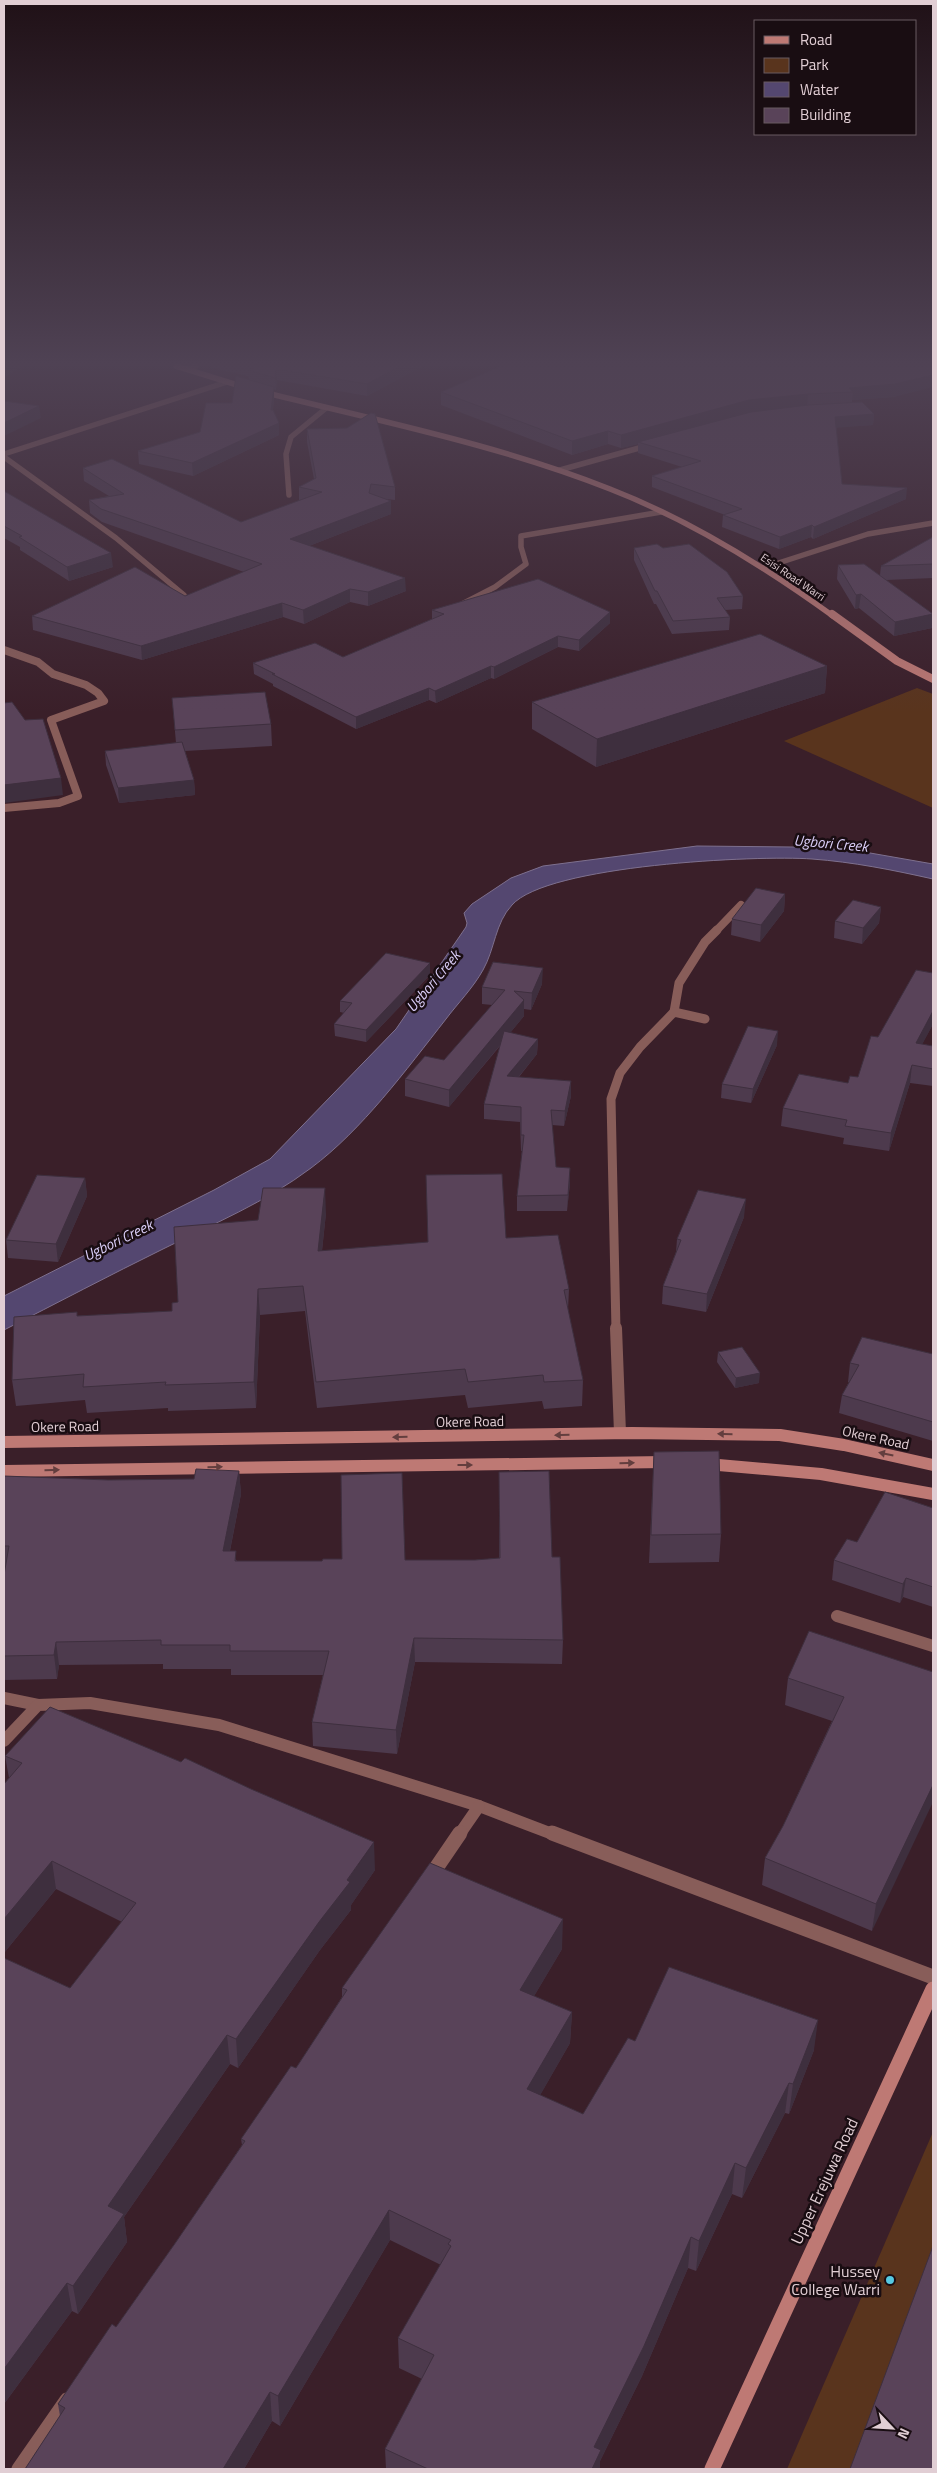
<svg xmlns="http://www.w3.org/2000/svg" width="937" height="2473" viewBox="0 0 937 2473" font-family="'Titillium Web',sans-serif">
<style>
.green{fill:#59341d}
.water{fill:#544770;stroke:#7e708e}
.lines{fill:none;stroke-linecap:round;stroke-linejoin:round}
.street-far4{stroke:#885d59;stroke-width:5.5}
.street-far3{stroke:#885d59;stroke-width:8}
.street-far2{stroke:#885d59;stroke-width:9}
.street-far1{stroke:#885d59;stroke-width:12}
.street{stroke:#885d59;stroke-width:15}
.secondary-far3{stroke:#be7974;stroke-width:5.5}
.secondary-far2{stroke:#be7974;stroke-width:8}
.secondary-far1{stroke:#be7974;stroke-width:12}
.secondary{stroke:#be7974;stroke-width:15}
.wall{fill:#4d3a4d}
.shaded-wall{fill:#3e2f3e}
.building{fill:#594359;stroke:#3e2f3e}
.oneway{fill:#633e3e}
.poi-dot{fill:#56c9e1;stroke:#190d12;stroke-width:2}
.labels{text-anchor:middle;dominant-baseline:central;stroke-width:5;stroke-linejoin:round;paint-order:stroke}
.far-street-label{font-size:11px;fill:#e1ced4;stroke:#190d12}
.street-label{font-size:14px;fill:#e1ced4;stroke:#190d12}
.water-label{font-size:15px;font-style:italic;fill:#dacef8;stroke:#190d12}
.near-street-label{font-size:16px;fill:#e1ced4;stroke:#190d12}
.near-poi-label{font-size:16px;fill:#e1ced4;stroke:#190d12;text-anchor:end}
</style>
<rect width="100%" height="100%" fill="#3a1f29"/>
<!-- green -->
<g class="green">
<path d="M917,688L933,694V808L784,741Z"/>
<path d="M933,2132V2274L856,2469H787Z"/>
</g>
<!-- water -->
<path class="water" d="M697,846L793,847L853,850L933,864V879C893,870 853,862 812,859C757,855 547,865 512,905C495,923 495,949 483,970C473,988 458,1003 446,1019C406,1070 362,1130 311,1168C266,1202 213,1224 163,1249C110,1275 57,1303 4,1330V1296L214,1190L270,1159L396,1029L466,927L467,923L464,913L472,904L511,878L543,866Z"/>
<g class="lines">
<!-- street-far4 -->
<g class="street-far4">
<path d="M187,369L196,366"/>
<path d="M4,454L227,382"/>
<path d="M4,457L116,538L184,595"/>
<path d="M560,470L650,445"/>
<path d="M289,495L286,454L291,437L325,409"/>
<path d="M763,568L868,534L933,523"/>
<path d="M462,604L495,587L526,564L521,547V536L661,512"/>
</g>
<!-- street-far3 -->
<g class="street-far3">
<path d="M4,650L38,662L53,674L86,685L98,693L104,701L51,720L78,796L59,803L4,808"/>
<path d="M716,931L741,905"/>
</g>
<!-- street-far2 -->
<g class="street-far2">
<path d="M674,1012L679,983L705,942L717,930"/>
<path d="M616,1330L611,1099L620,1073L640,1047L674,1012L705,1019"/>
</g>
<!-- street-far1 -->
<g class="street-far1">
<path d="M616,1328L620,1433"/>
<path d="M837,1616L933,1646"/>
<path d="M4,1698L38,1705"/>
<path d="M4,1741L38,1705L90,1703L219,1725L479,1806L555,1835"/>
<path d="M459,1835L479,1806"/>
</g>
<!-- street -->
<g class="street">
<path d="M552,1833L933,1977"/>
<path d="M430,1877L460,1833"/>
<path d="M19,2469L67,2400"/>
</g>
<!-- secondary-far3 -->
<g class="secondary-far3">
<path d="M176,366L247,388"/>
<path d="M263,392C379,421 499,445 610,489C690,520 764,566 833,616"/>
</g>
<!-- secondary-far2 -->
<path class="secondary-far2" d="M832,614L897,661L933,679"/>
<!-- secondary-far1 -->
<g class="secondary-far1">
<path d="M4,1442L632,1433L780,1435L844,1445L933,1465"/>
<path d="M707,1464L821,1474L933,1494"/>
<path d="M4,1471L665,1462"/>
</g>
<!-- secondary -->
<path class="secondary" d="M712,2469L933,1989"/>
</g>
<!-- wall -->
<g class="wall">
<path d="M212,366H423L367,396L277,380L276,390L274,389V399L273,410L279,435L193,476L139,464L138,451L200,432L232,403L249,380L248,376L212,368Z"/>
<path d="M933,366L894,397L852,400V403L874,414L873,425L836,427L842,484L906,499L813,539L811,537L779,549L722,527L723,515H725L652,487V476L682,467L638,453V444L621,448L608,444L572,455L441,405V392Z"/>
<path d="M307,429L395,487V500L386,499L391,501V514L309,546L406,591L368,606L350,602L304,624L283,617L142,660L33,630L32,616L185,596L244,572L102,522L90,513L89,500L109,496L84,481L83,468L241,522L301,500H299V487L314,479L307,442Z"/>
<path d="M4,491L113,567L69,581L20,550V547L4,538Z"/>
<path d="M933,537V578L886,580L932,628L894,636L859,608L855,609L837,579L838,565L880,575L881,566Z"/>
<path d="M634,548L743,596L742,609L725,610L730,617L729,630L672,634L656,604H654L634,560Z"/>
<path d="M432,610L610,612V623L579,651L558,647L494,679L491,678L436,703L429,700L356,729L273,686V684L254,674L253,663L343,657L432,619Z"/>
<path d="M827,666L825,693L596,767L532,729V702Z"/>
<path d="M172,698L271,724L272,746L185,751L194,780L195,795L119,803L106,765L105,751L176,743Z"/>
<path d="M785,894L784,911L760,942L731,935L732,919Z"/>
<path d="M881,907L879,923L862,944L834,938L835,921Z"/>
<path d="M430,963V975L366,1042L335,1036L334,1024L344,1013L340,1012V1001Z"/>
<path d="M933,973V1024L922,1044L933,1046V1086L910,1083L889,1151L843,1144L844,1138L781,1126L783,1108L848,1083L858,1077L878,1037Z"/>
<path d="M542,984L531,1010L524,1009V1016L510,1033L538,1039L537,1054L519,1077L571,1096L564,1126L552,1125L556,1167L570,1183L567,1211H517V1196L522,1151H521L520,1122L484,1119V1104L500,1046L449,1107L405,1096V1079L444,1060L492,1005L482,1004V987Z"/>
<path d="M777,1045L751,1103L721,1098L722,1084Z"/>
<path d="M85,1178L87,1196L58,1262L8,1258L6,1240Z"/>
<path d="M326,1213L322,1251L506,1238L569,1289L568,1310L583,1380L582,1406L544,1409L542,1401L468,1408L465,1395L317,1408L305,1311L260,1315L256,1408L168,1411V1408L87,1413L85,1400L16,1406L12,1380L77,1316L172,1311L178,1302L258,1220Z"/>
<path d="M744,1217L706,1312L662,1304L663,1286L676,1252L677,1239Z"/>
<path d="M718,1352L759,1383L735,1388L717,1362Z"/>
<path d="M933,1354V1441L839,1413L842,1395L849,1382H848L850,1363Z"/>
<path d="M654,1452L721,1534L719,1562L649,1563Z"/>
<path d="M239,1471L241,1494L230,1551L237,1561H322L405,1560H475L499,1558V1472L552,1557L563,1640L562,1664L415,1662L397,1754L313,1746L312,1722L323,1675H231V1669H163V1664L59,1665L57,1679L4,1680V1575L5,1569H4V1476L108,1480L194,1479Z"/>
<path d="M933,1508V1607L903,1597L900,1603L832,1580L834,1560L857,1542Z"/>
<path d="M933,1672L872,1931L762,1885L765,1858L783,1826L832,1721L785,1705L788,1678Z"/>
<path d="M5,1756L375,1870L351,1905V1910L320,1950L238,2068L230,2064L124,2217L127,2242L78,2314L72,2311L4,2404V1958L70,1988L122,1922L56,1889L4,1953V1784L9,1778Z"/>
<path d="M562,1949L534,1996L572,2012L570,2043L540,2095L583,2114L635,2041L814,2050L789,2114L785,2113L742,2198L732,2194L696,2271L688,2268L642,2376L600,2461V2469H386L385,2449L422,2379L399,2368L398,2338L441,2265L390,2240L280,2426L272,2421L244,2469H25L60,2416L58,2404L116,2327L176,2242L242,2145L241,2139L296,2068L342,1997V1988Z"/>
</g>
<!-- shaded-wall -->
<g class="shaded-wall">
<path d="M4,366H22L4,378Z"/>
<path d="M400,366H423L367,396V384Z"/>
<path d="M276,369L277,380L276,390L275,378Z"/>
<path d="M933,375V387L894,397L852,400L853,392L849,388Z"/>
<path d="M274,387V399L271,423V410Z"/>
<path d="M808,394L807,406L638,442V444L621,448V435L749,400Z"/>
<path d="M39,406L41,418L4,436V423Z"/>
<path d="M874,414L873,425L834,428L835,417Z"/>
<path d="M279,423V435L193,476L192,463Z"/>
<path d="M608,431V444L572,455V441Z"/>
<path d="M907,488L906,499L813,539L814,527Z"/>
<path d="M391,501V514L291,553L290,539Z"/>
<path d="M812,525L811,537L779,549L780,537Z"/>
<path d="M111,553L113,567L69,581L67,567Z"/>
<path d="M405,578L406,591L368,606V592Z"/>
<path d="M350,589V602L304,624L303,610Z"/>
<path d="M861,594L859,608L855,609L856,595Z"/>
<path d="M282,603L283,617L142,660L141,646Z"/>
<path d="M610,612V623L579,651V640Z"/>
<path d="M933,614L932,628L894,636L895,622Z"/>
<path d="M558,636V647L494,679V667Z"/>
<path d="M491,666V678L436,703L435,691Z"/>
<path d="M827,666L825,693L596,767L597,739Z"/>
<path d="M429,688V700L356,729V717Z"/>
<path d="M61,778L63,795L4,803V785Z"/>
<path d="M194,780L195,795L119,803L118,788Z"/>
<path d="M785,894L784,911L760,942L761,925Z"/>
<path d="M881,907L879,923L862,944L863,928Z"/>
<path d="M430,963V975L366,1042V1030Z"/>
<path d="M543,968L542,984L531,1010L532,993Z"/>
<path d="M524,1000V1016L449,1107V1090Z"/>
<path d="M933,1011V1024L914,1060L916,1043Z"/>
<path d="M778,1031L777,1045L751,1103L753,1089Z"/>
<path d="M538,1039L537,1054L507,1091V1076Z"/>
<path d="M912,1065L910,1083L889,1151L891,1133Z"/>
<path d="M571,1081V1096L564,1126L565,1111Z"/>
<path d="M570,1168V1183L567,1211L568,1195Z"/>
<path d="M85,1178L87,1196L58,1262L56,1244Z"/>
<path d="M325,1188L326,1213L319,1277L318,1251Z"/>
<path d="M746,1199L744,1217L706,1312L707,1294Z"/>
<path d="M258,1289L260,1315L256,1408L254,1382Z"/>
<path d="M760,1373L759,1383L735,1388L736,1378Z"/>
<path d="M239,1471L241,1494L225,1575L223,1551Z"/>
<path d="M906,1578L903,1597L900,1603L903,1584Z"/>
<path d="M414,1638L415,1662L397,1754L396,1730Z"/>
<path d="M56,1642L59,1665L57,1679L54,1655Z"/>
<path d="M933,1785V1802L872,1931L876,1904Z"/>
<path d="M374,1842L375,1870L351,1905V1910L320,1950L238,2068L236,2039Z"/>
<path d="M52,1861L56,1889L4,1953V1919Z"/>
<path d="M563,1919L562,1949L520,2020V1990Z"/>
<path d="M572,2012L570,2043L526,2120L527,2089Z"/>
<path d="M818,2020L814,2050L789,2114L793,2084Z"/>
<path d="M227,2035L230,2064L124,2217L127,2242L78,2314L73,2286L108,2206Z"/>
<path d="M789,2083L785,2113L742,2198L746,2168Z"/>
<path d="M735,2163L732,2194L696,2271L699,2241Z"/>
<path d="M389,2210L390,2240L280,2426L278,2396Z"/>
<path d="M691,2237L688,2268L642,2376L600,2461V2469H592L594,2447Z"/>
<path d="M67,2283L72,2311L4,2404V2369Z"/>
<path d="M270,2392L272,2421L244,2469H223Z"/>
</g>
<!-- building -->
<g class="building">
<path d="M258,366H400L367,384L276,369L275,378L248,370Z"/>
<path d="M501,366H933V375L895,384L849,388L853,392L808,394L749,400L621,435L608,431L572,441L441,392Z"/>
<path d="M236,376L274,387L271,410H273L279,423L192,463L138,451L200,432L206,403H232Z"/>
<path d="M4,401L39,406L4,423Z"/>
<path d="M862,402L874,414L835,417L842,484L907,488L814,527L812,525L780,537L723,515L742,509L652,476L701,461L638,442L751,412L808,405Z"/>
<path d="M371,413L375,414L395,487L371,484L369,493L391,501L290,539L405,578L368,592L350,589L303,610L282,603L141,646L32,616L135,567L185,596L262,564L101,509L89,500L124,494L83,468L112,459L241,522L322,492L299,487L316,478L307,429L347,428Z"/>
<path d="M4,491L111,553L67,567L19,537L22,536L4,526Z"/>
<path d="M933,537V564L881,566Z"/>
<path d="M657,544L663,548L689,544L727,572L743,596L717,598L730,617L673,621L657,591H655L634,548Z"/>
<path d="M864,564L933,614L895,622L861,594L856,595L838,565Z"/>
<path d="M538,579L610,612L579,640L558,636L494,667L491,666L435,691L429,688L356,717L272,674H275L253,663L315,643L343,657L444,614L432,610Z"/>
<path d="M760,634L827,666L597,739L532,702Z"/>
<path d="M265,692L271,724L175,730L172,698Z"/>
<path d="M12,702L25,720L43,719L61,778L4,785V703Z"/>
<path d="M182,742L194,780L118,788L105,751Z"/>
<path d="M756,888L785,894L761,925L732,919Z"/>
<path d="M853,900L881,907L863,928L835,921Z"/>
<path d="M386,953L430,963L366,1030L334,1024L352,1003L340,1001Z"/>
<path d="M493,962L543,968L532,993L514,991L524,1000L449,1090L405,1079L425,1056L444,1060L505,990L482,987Z"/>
<path d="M916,970L933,973V1011L916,1043L933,1046V1069L912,1065L891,1133L845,1126L847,1120L783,1108L799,1074L848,1083L850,1076L858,1077L871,1036L878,1037Z"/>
<path d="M748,1026L778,1031L753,1089L722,1084Z"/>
<path d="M504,1031L538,1039L507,1076L571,1081L565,1111L551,1110L556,1167L570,1168L568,1195L517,1196L524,1135H521V1107L484,1104Z"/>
<path d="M502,1174L506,1238L558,1235L569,1289L564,1290L583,1380L544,1382L543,1375L468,1382L465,1369L316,1382L303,1286L258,1289L254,1382L165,1385L166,1382L83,1387L84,1374L12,1380L14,1317L77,1312V1316L172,1311V1303L178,1302L174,1227L258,1220L263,1188H325L318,1251L428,1242L426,1175Z"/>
<path d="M37,1175L85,1178L56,1244L6,1240Z"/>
<path d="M698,1190L746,1199L707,1294L663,1286L681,1240L677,1239Z"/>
<path d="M862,1337L933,1354V1422L842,1395L859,1365L850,1363Z"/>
<path d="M742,1347L760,1373L736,1378L718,1352Z"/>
<path d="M719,1451L721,1534L651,1535L654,1452Z"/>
<path d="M196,1469L239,1471L223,1551H236L235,1561H322L323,1559H342L341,1475L402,1473L405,1560H475L500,1558L499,1472L549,1471L552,1557H560L563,1640L414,1638L396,1730L312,1722L329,1651H230V1645H161V1640L56,1642L54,1655L4,1656V1575L9,1546H4V1476L108,1480L194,1479Z"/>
<path d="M885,1492L933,1508V1587L906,1578L903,1584L834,1560L847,1539L857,1542Z"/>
<path d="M809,1631L933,1672V1785L876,1904L765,1858L783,1826L844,1697L788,1678Z"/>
<path d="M50,1707L181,1762L185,1758L251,1789L374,1842L347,1880L350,1882L319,1922L236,2039L227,2035L108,2206L124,2214L73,2286L67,2283L4,2369V1958L70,1988L136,1903L52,1861L4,1919V1784L22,1763L5,1756Z"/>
<path d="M430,1863L563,1919L520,1990L572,2012L527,2089L583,2114L628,2038L635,2041L669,1967L818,2020L793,2084L789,2083L746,2168L735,2163L699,2241L691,2237L644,2346L594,2447L601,2450L592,2469H428L385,2449L434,2355L398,2338L451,2246L448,2244L451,2240L389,2210L278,2396L270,2392L223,2469H25L65,2408L58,2404L112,2324L116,2327L176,2242L245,2141L241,2139L291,2066L296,2068L347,1990L342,1988Z"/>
<path d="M933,2246V2469H850Z"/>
</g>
<!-- one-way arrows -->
<defs><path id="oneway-solid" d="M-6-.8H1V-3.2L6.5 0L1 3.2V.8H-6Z" transform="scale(1.25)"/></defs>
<g class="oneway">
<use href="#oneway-solid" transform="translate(725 1434) rotate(-179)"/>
<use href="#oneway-solid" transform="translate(562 1435) rotate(179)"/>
<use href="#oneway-solid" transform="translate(400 1437) rotate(179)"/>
<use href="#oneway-solid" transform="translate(886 1454) rotate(-168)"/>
<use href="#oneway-solid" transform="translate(627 1463) rotate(-1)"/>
<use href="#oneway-solid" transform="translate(465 1465)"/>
<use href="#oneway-solid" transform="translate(215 1467) rotate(-1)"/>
<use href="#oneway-solid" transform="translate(52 1470) rotate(-1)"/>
</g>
<!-- sky -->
<linearGradient id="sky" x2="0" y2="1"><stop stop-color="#201117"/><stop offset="0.51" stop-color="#4f4254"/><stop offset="1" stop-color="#4f4254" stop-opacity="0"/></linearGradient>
<rect width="937" height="712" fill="url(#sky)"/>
<!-- markers -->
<circle class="poi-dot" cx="890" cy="2280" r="5"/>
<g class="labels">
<!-- far-street labels -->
<g class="far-street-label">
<text transform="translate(793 577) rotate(34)">Esisi Road Warri</text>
</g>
<!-- street labels -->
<g class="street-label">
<text transform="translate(470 1421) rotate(-1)">Okere Road</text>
<text transform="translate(65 1426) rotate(-1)">Okere Road</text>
<text transform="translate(876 1437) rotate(12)">Okere Road</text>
</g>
<!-- water labels -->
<g class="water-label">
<text transform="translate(831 843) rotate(5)">Ugbori Creek</text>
<text transform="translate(433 981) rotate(-50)">Ugbori Creek</text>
<text transform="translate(118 1240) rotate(-26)">Ugbori Creek</text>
</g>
<!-- near-street labels -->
<g class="near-street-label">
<text transform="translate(824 2181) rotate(-65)">Upper Erejuwa Road</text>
</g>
<!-- near-poi labels -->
<g class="near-poi-label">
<text x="880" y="2271">Hussey<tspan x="880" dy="18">College Warri</tspan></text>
</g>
</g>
<!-- border -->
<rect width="937" height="2473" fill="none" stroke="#e1ced4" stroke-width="10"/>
<!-- legend -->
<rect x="754" y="20" width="162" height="115" fill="#190d12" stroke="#695a60"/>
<rect x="764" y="36" width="25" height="8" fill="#be7974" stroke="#695a60"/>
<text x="800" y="45" font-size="15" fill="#e1ced4">Road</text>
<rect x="764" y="58" width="25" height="15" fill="#59341d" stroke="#695a60"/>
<text x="800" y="70" font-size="15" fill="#e1ced4">Park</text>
<rect x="764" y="82" width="25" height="15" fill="#544770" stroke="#695a60"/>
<text x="800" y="95" font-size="15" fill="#e1ced4">Water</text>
<rect x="764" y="108" width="25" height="15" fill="#594359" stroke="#695a60"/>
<text x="800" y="120" font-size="15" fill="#e1ced4">Building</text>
<!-- north arrow -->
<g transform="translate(892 2428) rotate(115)" stroke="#190d12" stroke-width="4" paint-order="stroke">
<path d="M0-4L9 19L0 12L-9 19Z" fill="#e1ced4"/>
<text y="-8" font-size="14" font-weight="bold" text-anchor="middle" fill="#e1ced4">N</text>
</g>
</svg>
